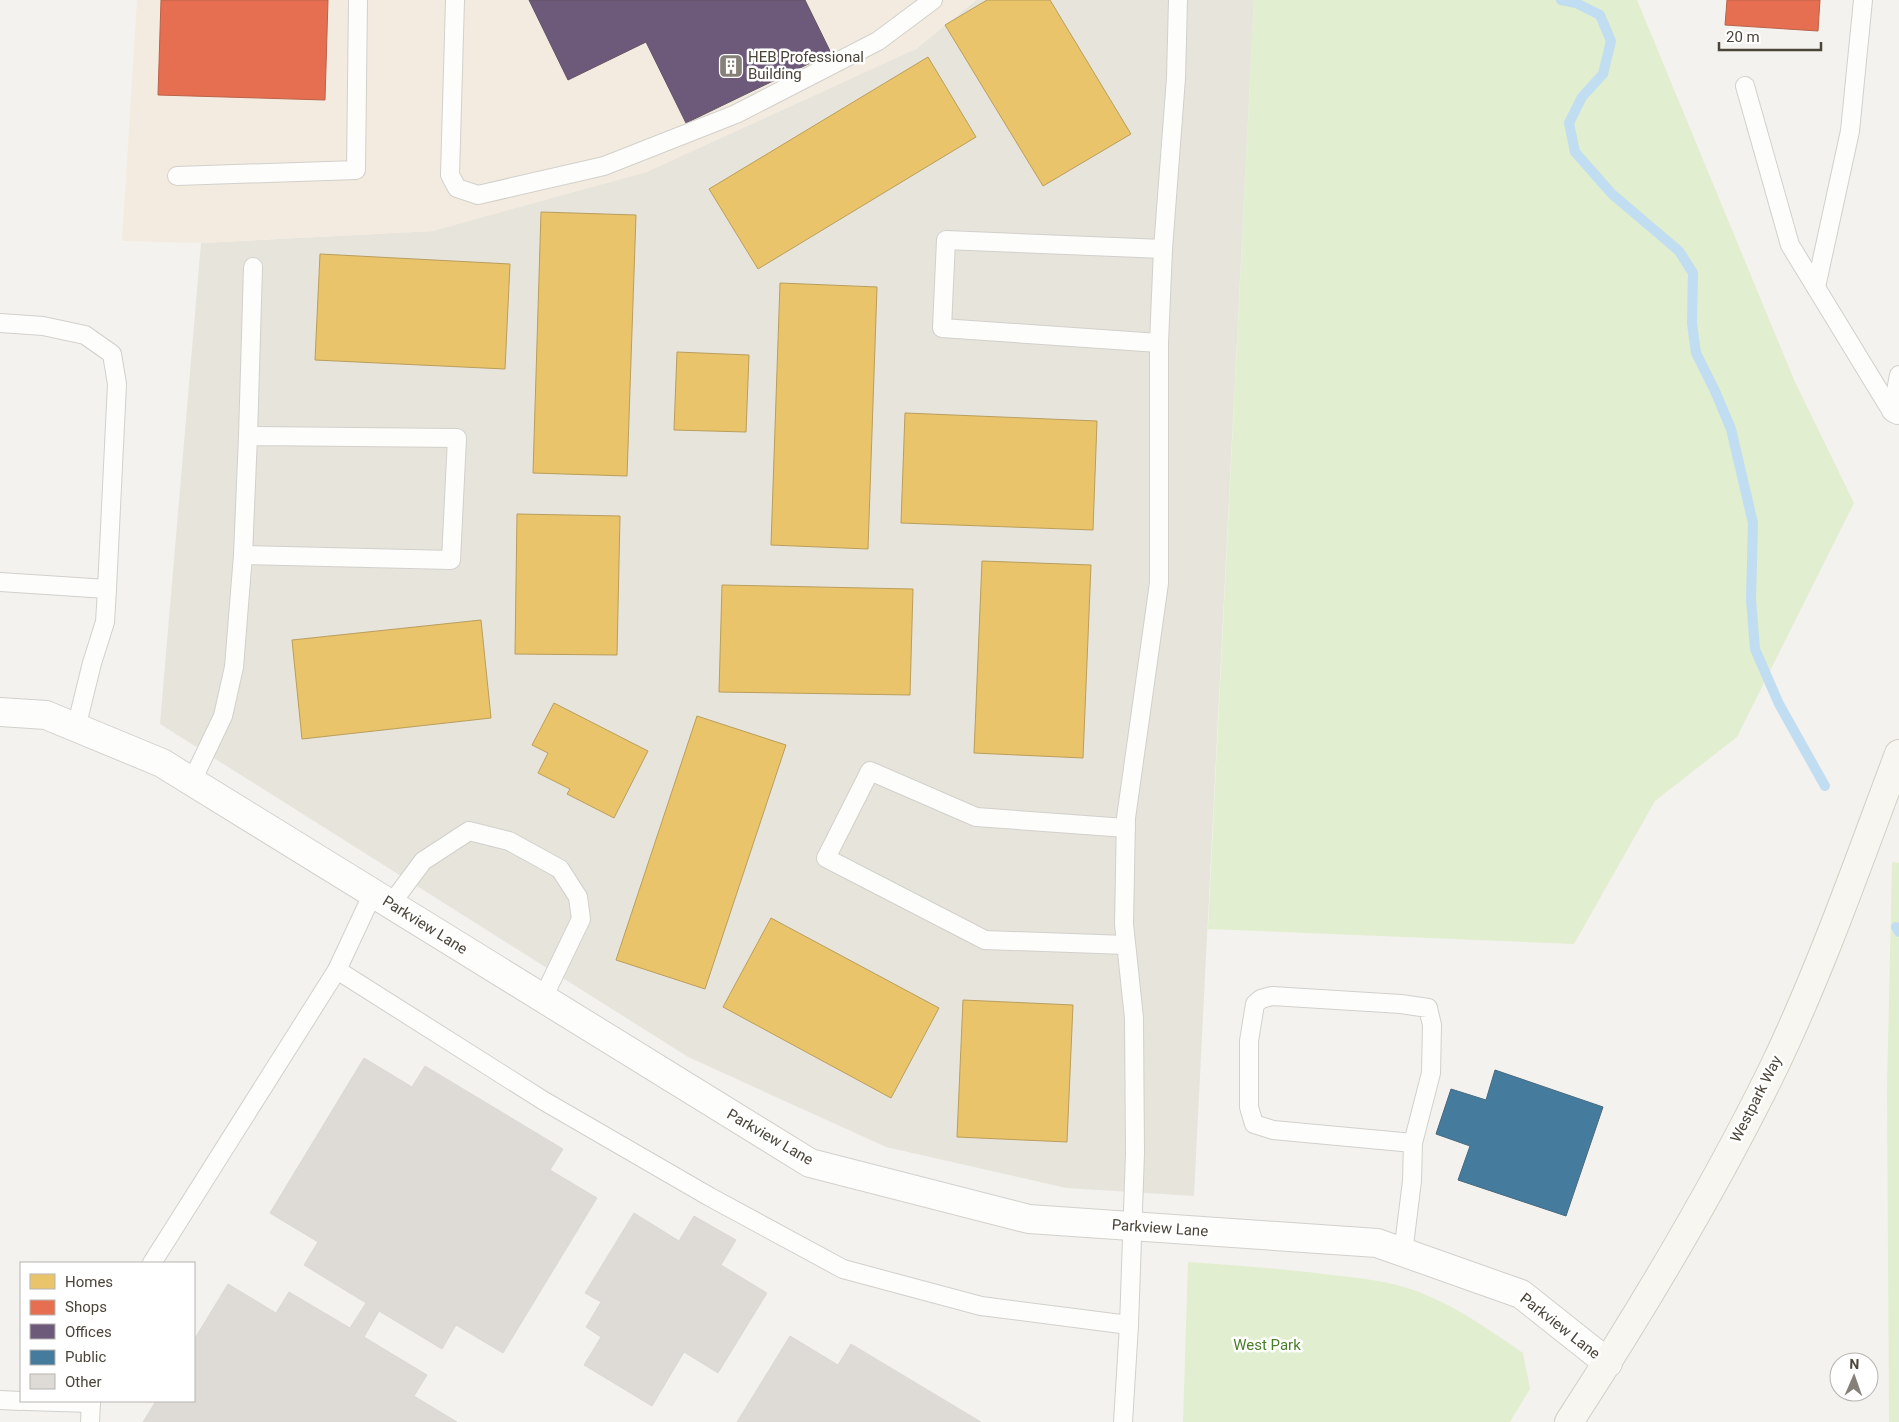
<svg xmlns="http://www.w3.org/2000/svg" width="1899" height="1422" viewBox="0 0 1899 1422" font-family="Roboto,sans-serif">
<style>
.residential{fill:#e7e4dc}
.commercial{fill:#f3ebdf}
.green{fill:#e1eecf}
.homes{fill:#e9c46a;stroke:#ba9e5b}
.shops{fill:#e76f51;stroke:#b8624a}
.offices{fill:#6d597a;stroke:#635366}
.public{fill:#457b9d;stroke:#476a7f}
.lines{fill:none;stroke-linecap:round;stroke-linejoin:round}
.stream{stroke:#c0ddf1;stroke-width:10}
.building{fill:#dedbd6;stroke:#dcd9d4}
.lane-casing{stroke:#d2d0cb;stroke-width:20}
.street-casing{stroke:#d2d0cb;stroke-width:30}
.secondary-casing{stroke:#d3cfc5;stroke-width:30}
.lane{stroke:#fdfdfc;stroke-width:18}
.street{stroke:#fdfdfc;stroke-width:28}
.secondary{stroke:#f7f6f1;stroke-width:28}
.labels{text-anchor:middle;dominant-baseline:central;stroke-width:5;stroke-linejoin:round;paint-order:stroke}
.poi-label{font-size:15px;fill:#4b4439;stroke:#fff;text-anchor:start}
.street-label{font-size:15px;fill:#4b4439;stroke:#fff}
.park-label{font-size:15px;fill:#4a7f2a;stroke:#fff}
</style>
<rect width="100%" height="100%" fill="#f4f2ee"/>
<!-- residential -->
<path class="residential" d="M976,0H1254L1194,1196L1066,1188L886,1147L688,1057L160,724L201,243L433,231L916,49Z"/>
<!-- commercial -->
<path class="commercial" d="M137,0H976L916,49L647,172L433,231L201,243L122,241Z"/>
<!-- green -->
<g class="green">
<path d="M1254,0H1637L1795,382L1854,503L1737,737L1655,801L1574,944L1208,929Z"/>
<path d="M1892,862L1899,863V1422H1889L1887,1089Z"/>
<path d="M1188,1262C1236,1265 1284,1269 1332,1275C1357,1278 1383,1280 1407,1288C1449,1301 1487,1328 1523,1353L1530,1389L1510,1422H1183Z"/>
</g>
<!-- homes -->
<g class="homes">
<path d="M987,0H1050L1131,134L1043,186L945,25Z"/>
<path d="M928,57L976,137L758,269L709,189Z"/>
<path d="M541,212L636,215L627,476L533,473Z"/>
<path d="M320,254L510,264L505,369L315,360Z"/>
<path d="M780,283L877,287L868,549L771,545Z"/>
<path d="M677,352L749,355L746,432L674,430Z"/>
<path d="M905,413L1097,421L1093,530L901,523Z"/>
<path d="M517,514L620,516L617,655L515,654Z"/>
<path d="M982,561L1091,565L1083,758L974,753Z"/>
<path d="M722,585L913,589L910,695L719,692Z"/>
<path d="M481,620L491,718L302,739L292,640Z"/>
<path d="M554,703L648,751L614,818L567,794L570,789L538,773L548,753L532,745Z"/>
<path d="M697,716L786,745L705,989L616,960Z"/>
<path d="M771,918L939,1008L891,1098L723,1007Z"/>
<path d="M963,1000L1073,1005L1067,1142L957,1137Z"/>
</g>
<!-- shops -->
<g class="shops">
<path d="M161,0H328L325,100L158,95Z"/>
<path d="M1727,0H1820L1818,31L1725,25Z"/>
</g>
<!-- offices -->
<path class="offices" d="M529,0H805L831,53L686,123L646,42L568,80Z"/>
<!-- public -->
<path class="public" d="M1495,1070L1603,1107L1566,1216L1458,1180L1470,1146L1436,1134L1451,1089L1486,1100Z"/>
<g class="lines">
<!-- stream -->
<g class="stream">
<path d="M1561,0L1576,3L1600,15L1611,41L1603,74L1582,97L1569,123L1575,152L1612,194L1679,251L1693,273L1692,323L1696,353L1715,391L1731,429L1753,523L1751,599L1755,649L1779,704L1825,786"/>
<path d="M1896,927L1899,932"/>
</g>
</g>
<!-- building -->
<g class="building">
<path d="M364,1058L412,1087L425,1066L563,1149L550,1170L597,1198L503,1353L456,1325L442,1349L379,1311L364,1337L427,1375L414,1396L457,1422H143L156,1401H194V1340L228,1284L276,1313L289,1292L350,1328L366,1303L304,1265L318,1242L270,1213Z"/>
<path d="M634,1213L679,1241L694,1216L736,1240L721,1265L767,1293L718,1373L684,1352L652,1406L584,1365L601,1337L586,1327L601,1302L585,1293Z"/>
<path d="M790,1336L838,1365L851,1344L981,1422H737Z"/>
</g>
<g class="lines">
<defs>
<g id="lane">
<path d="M455,0L450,175L457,188L478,195L604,166L736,114L878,41L933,0"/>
<path d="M1745,86L1790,245L1892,412"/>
<path d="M177,176L356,170L358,0"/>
<path d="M1816,287L1850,131L1863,0"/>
<path d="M0,323L43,326L85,335L112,354L117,384L107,589L0,582"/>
<path d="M1159,343L942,328L946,240L1163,249"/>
<path d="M1897,415L1892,412L1899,375"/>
<path d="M248,436L253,267"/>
<path d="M76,728L92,663L105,622L107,589"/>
<path d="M192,781L223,716L234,667L243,555L451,560L457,438L248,436L243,555"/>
<path d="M1126,828L976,817L870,771L826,858L985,940L1126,945"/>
<path d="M391,904L423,861L469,831L509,841L560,869L578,897L581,919L543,998"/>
<path d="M337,970L544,1101L710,1197L843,1269L981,1306L1129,1325L1123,1422"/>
<path d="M1403,1253L1412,1181L1413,1143L1431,1073L1432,1025L1428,1008L1401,1004L1272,996L1261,999L1255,1004L1249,1041V1107L1254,1124L1273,1130L1413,1143"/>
<path d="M152,1263L337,970L373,893"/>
<path d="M1129,1325L1135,1153L1134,1018L1124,924L1126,818L1159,583V343L1163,249L1176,78L1178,0"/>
<path d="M0,1400L21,1401"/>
<path d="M26,1401L91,1403"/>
<path d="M90,1422L91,1401"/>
</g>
<path id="street" d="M0,712L46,715L162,763L810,1163L1029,1219L1377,1243L1521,1294L1608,1363"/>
<path id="secondary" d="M1569,1422C1643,1308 1713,1191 1773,1069C1822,967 1859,860 1899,754"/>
</defs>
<!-- lane casing -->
<use href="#lane" class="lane-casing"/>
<!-- street casing -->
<use href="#street" class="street-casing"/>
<!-- secondary casing -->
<use href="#secondary" class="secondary-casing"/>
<!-- lane -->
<use href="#lane" class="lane"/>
<!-- street -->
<use href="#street" class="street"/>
<!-- secondary -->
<use href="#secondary" class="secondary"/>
</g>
<!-- icons -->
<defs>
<symbol id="building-square" viewBox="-11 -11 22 22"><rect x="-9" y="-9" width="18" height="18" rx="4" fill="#868178" stroke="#fff"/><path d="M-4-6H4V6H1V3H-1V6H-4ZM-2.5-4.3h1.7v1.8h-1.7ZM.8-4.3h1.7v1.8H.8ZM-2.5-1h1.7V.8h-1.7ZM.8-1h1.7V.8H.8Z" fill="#fff"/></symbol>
</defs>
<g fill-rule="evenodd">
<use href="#building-square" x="717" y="52" width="28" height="28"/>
</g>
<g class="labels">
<!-- poi labels -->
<g class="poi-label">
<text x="748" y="57">HEB Professional<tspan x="748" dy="17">Building</tspan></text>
</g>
<!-- street labels -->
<g class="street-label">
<text transform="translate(425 925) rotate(32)">Parkview Lane</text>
<text transform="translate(1756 1099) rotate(-63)">Westpark Way</text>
<text transform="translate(770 1137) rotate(30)">Parkview Lane</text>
<text transform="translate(1160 1228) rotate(4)">Parkview Lane</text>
<text transform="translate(1560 1326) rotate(38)">Parkview Lane</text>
</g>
<!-- park labels -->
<g class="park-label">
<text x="1267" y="1345">West Park</text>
</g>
</g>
<!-- legend -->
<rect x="20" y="1262" width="175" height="140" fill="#ffffff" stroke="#b7b4b0"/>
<rect x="30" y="1274" width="25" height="15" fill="#e9c46a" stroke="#b7b4b0"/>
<text x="65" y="1287" font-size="15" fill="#4b4439">Homes</text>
<rect x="30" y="1300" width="25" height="15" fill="#e76f51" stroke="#b7b4b0"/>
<text x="65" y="1312" font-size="15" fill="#4b4439">Shops</text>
<rect x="30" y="1324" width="25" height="15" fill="#6d597a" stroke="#b7b4b0"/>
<text x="65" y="1337" font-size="15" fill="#4b4439">Offices</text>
<rect x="30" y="1350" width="25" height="15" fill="#457b9d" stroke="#b7b4b0"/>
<text x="65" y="1362" font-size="15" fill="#4b4439">Public</text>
<rect x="30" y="1374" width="25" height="15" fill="#dedbd6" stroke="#b7b4b0"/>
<text x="65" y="1387" font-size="15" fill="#4b4439">Other</text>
<!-- north arrow -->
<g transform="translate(1854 1377) rotate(2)"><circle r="24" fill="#ffffff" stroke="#b7b4b0"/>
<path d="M0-4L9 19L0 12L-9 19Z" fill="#868178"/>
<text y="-8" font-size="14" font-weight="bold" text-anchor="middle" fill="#4b4439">N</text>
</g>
<!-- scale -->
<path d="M1719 42v8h102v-8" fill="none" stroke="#4b4439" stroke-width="2.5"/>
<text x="1726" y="42" font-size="15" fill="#4b4439" stroke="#ffffff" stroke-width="4" paint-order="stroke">20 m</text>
</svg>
